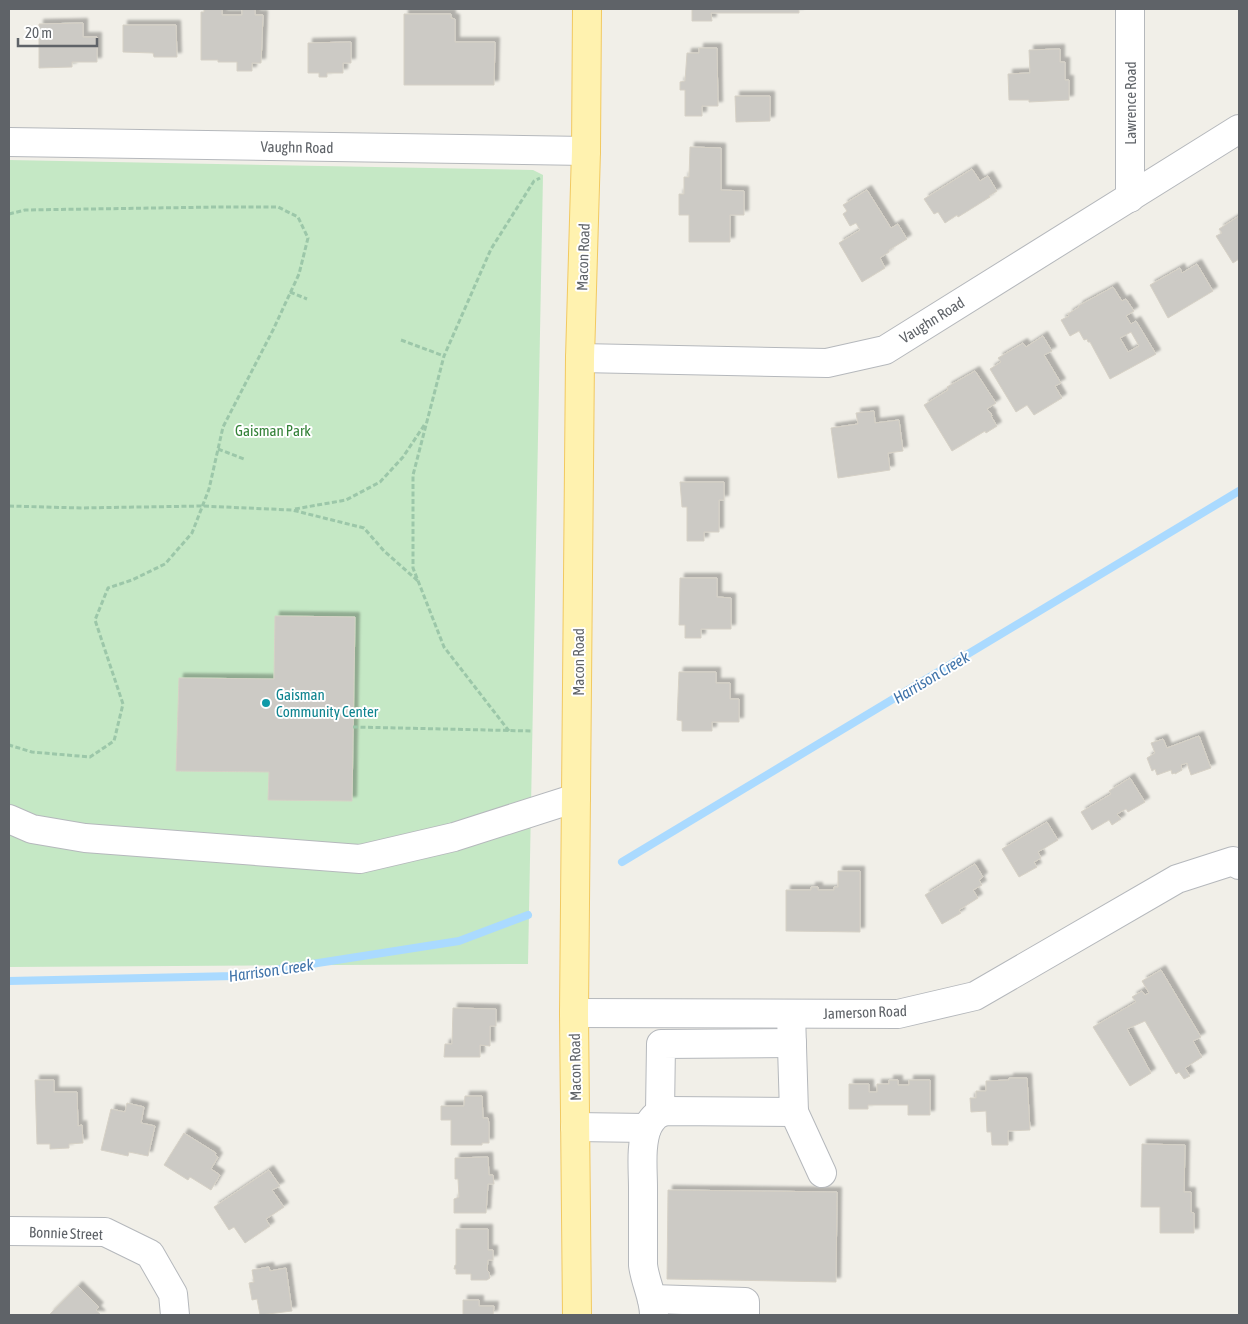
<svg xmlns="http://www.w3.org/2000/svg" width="1248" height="1324" viewBox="0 0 1248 1324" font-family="'Asap Condensed',sans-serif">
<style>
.green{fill:#c5e8c5}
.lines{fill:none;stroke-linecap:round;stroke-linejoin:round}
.stream{stroke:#aadaff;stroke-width:8}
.building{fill:#cccac5;stroke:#d6d1c6;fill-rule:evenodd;filter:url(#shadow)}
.minor-casing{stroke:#b5b8bc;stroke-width:30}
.major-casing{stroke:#f2c960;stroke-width:30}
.path{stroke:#9cc7a9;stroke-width:3;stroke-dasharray:5 2.5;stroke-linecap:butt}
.minor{stroke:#fff;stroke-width:28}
.major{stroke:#fff2af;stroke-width:28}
.culture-dot{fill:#0f9aa8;stroke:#fff;stroke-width:2}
.labels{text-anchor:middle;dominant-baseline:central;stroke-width:4;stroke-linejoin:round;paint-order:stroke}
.street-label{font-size:15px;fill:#5f6368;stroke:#fff}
.park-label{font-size:15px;fill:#348238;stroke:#fff}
.culture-label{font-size:15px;fill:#0d838f;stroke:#fff;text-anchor:start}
.water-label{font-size:16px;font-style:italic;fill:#4174aa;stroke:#fff}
</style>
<defs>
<filter id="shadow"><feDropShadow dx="4.5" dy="-4.5" stdDeviation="1" flood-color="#0004"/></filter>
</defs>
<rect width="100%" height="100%" fill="#f1efe8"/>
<!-- green -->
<path class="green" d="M9,160L533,170L543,175L528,964L9,967Z"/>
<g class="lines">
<!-- stream -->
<g class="stream">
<path d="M622,862L1239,491"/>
<path d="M9,981L235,976L459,941L528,915"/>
</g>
</g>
<!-- building -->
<g class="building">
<path d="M204,9H222V15H242V9H255V15H263L261,63H252V71H237V62H218V60H201V12H204Z"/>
<path d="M692,9H799V13H711L712,21H692Z"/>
<path d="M404,14H451V18L455,19V42H495L494,85H404Z"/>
<path d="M83,23V37H97V62H72V67L39,68V24Z"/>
<path d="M123,25H176L177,57H154L153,53L123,52Z"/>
<path d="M351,42V63H343V73H327V77H319V73H308V43Z"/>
<path d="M699,48H717L718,106H702V116H685V90H680V82L685,81L687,53H699Z"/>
<path d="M1060,49V62H1065V80H1069V100L1029,102V100H1009L1008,74L1030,73L1029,50Z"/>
<path d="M735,96H770V121L736,122Z"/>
<path d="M690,147L721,148V190L744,191V215H730V242H689V215H679V194H684V177H689Z"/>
<path d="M972,169L980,181L988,176L997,191L989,196L990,197L958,217L957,215L945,223L938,212L934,214L924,199Z"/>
<path d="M867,190L891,228L898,224L907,239L889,250V252L880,258L885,268L862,282L839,243L860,230L856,223L850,226L843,214L847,211L843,205Z"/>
<path d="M1239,216V259L1233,263L1216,236L1222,233L1219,229Z"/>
<path d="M1197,264L1213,291L1168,318L1150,285L1180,268L1182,273Z"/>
<path d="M1113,287L1122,301L1126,299L1134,311L1126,316L1131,324L1136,321L1156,354L1110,379L1090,342H1088L1087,339L1084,340L1079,331L1070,336L1061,320L1069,316L1068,314L1079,307L1078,306ZM1131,332L1139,346L1128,352L1120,338Z"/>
<path d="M1043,336L1052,351L1044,355L1061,383L1055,386L1062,398L1034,415L1027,405L1016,412L990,369L1001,362L998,358L1023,343L1026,347Z"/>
<path d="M975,371L996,403L987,409L990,413H991L992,416H991L997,426L986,433L985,431L952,451L924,405L948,390L947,387Z"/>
<path d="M874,411L875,423L899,420L903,451L888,453L890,470L838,478L831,428L858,424L856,413Z"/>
<path d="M680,482H724V500H719V532H704V541H687V507H682Z"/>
<path d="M680,578H717V597L731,598V629H701V638H685V625H679Z"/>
<path d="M275,616L355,617L352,801L268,800L269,772L176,771L179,678L274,679Z"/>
<path d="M679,672H716V683H730V699H739V722H712V731H682V721L677,720Z"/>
<path d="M1199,736L1211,768L1191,775L1187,763L1181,765L1182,770L1175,774V773L1172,774L1171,770L1157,775L1155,769L1152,771L1147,758L1155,753L1151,743L1163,739L1167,748Z"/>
<path d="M1130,778L1145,802L1128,812L1126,809L1117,814L1121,819L1112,825L1109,820L1092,830L1081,812L1111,794L1109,791Z"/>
<path d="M1047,822L1058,840L1038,852L1041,858L1034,862L1037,867L1019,877L1002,849Z"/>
<path d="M975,864L983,877L979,880L982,885L973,890L978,898L959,910L961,913L942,924L925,895Z"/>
<path d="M838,871H860V932L786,931V890H811V887H818V890H834V887H838Z"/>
<path d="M1161,970L1201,1037L1193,1041L1202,1057L1185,1068L1190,1076L1184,1079L1179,1072L1176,1074L1145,1021L1127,1029L1151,1073L1130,1086L1093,1027L1136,1002L1132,997L1142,991L1145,995L1149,993L1142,981Z"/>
<path d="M453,1008L496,1009V1026H490V1046L480,1045V1057H444L445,1044H452Z"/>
<path d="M1009,1078H1027L1030,1130L1008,1131V1145H992L991,1132H987L986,1111L971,1112L970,1098H976V1091H986V1081L1009,1080Z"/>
<path d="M35,1080H54V1092H77L78,1126L82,1125L83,1143L69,1144V1148L50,1149V1144H37Z"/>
<path d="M889,1080H898V1085H909V1080H930V1115H908V1105H868V1109H849V1084H869V1092H877V1084H889Z"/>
<path d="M465,1096H482L483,1118H488L489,1124V1143H482V1145H451V1120H441V1106H464Z"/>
<path d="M127,1103L144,1107L141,1123L155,1126L148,1156L129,1152L128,1156L101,1150L111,1109L125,1112Z"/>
<path d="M184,1133L216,1153L215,1155L218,1157L211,1169L220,1175L211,1190L190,1177L188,1180L164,1165Z"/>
<path d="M1142,1144L1185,1145L1184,1192H1191V1212L1194,1213V1233H1160V1207H1141Z"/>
<path d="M488,1157L489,1175H493L494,1184H488L486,1213H454V1199L459,1197L458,1179H455V1158Z"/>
<path d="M269,1170L280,1186L272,1190L284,1207L266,1219L270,1226L245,1243L234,1227L229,1230L214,1207Z"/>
<path d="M668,1190L837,1192L836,1282L667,1279Z"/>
<path d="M456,1229H488V1250H493V1260H488L487,1270L489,1272L490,1278L487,1280H471V1274H456V1269H454L455,1265H456Z"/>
<path d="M269,1267L270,1271L286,1268L292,1311L260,1315L257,1299L252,1300L249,1283L254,1282L252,1270Z"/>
<path d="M78,1286L99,1307L96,1310L101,1315H49Z"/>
<path d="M463,1300H479V1306H494L493,1315H463Z"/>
<rect x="673" y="1311" width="51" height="4"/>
</g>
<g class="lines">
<defs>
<g id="minor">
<path d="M9,142L586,151"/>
<path d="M1130,198V9"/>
<path d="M580,358L827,363L885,350L1239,129"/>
<path d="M9,819L32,829L85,838L360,859L454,837L576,798"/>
<path d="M574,1013L898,1014L975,996L1177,879L1233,861L1239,865"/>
<path d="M660,1112L661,1044L792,1043"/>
<path d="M794,1112L822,1173"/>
<path d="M575,1127L647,1128"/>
<path d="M9,1231L105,1232L150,1254L173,1294L175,1315"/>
<path d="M652,1299L745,1302V1315"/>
<path d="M654,1315C654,1298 645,1282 643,1265C643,1239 643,1214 643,1188C643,1169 640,1144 648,1126C653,1117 658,1112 668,1111L794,1112L791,1014"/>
</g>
<path id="major" d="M577,1315L574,1013L580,358L586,151L587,9"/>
</defs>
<!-- minor casing -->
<use href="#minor" class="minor-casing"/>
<!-- major casing -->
<use href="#major" class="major-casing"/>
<!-- path -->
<g class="path">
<path d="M9,214L25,210L219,207H278L298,217L308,238L299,274L273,330L223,427L209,489L192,533L165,564L132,580L108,588L95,620L123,704L114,741L90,757L32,752L9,745"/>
<path d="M290,292L307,299"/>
<path d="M401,340L444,356"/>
<path d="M218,449L244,459"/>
<path d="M9,506L81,508L202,506L292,510L364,528L384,551L418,581"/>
<path d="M295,509L346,500L380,482L403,457L425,424"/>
<path d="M353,727L532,731"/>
<path d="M509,731L444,647L413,568V475L444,356L491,249L534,181L540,178"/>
</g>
<!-- minor -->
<use href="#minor" class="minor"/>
<!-- major -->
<use href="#major" class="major"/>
</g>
<!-- markers -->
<circle class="culture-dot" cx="266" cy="703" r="5"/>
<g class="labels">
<!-- street labels -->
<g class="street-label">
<text transform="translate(1130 103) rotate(-90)">Lawrence Road</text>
<text transform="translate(297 147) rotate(1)">Vaughn Road</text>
<text transform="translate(583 257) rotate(-88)">Macon Road</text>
<text transform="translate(932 320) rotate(-32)">Vaughn Road</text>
<text transform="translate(578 662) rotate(-90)">Macon Road</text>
<text transform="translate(865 1012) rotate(-2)">Jamerson Road</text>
<text transform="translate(575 1067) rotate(-91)">Macon Road</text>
<text transform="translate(66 1233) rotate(2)">Bonnie Street</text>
</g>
<!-- park labels -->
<g class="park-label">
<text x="273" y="430">Gaisman Park</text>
</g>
<!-- culture labels -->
<g class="culture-label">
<text x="276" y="694">Gaisman<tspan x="276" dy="17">Community Center</tspan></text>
</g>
<!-- water labels -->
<g class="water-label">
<text transform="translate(931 677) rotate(-31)">Harrison Creek</text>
<text transform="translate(271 970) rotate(-8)">Harrison Creek</text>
</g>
</g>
<!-- border -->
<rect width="1248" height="1324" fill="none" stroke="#5f6368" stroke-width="20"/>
<!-- scale -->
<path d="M18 38v8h79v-8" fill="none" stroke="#5f6368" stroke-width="2.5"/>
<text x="25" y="38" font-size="15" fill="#5f6368" stroke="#ffffff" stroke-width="4" paint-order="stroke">20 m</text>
</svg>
